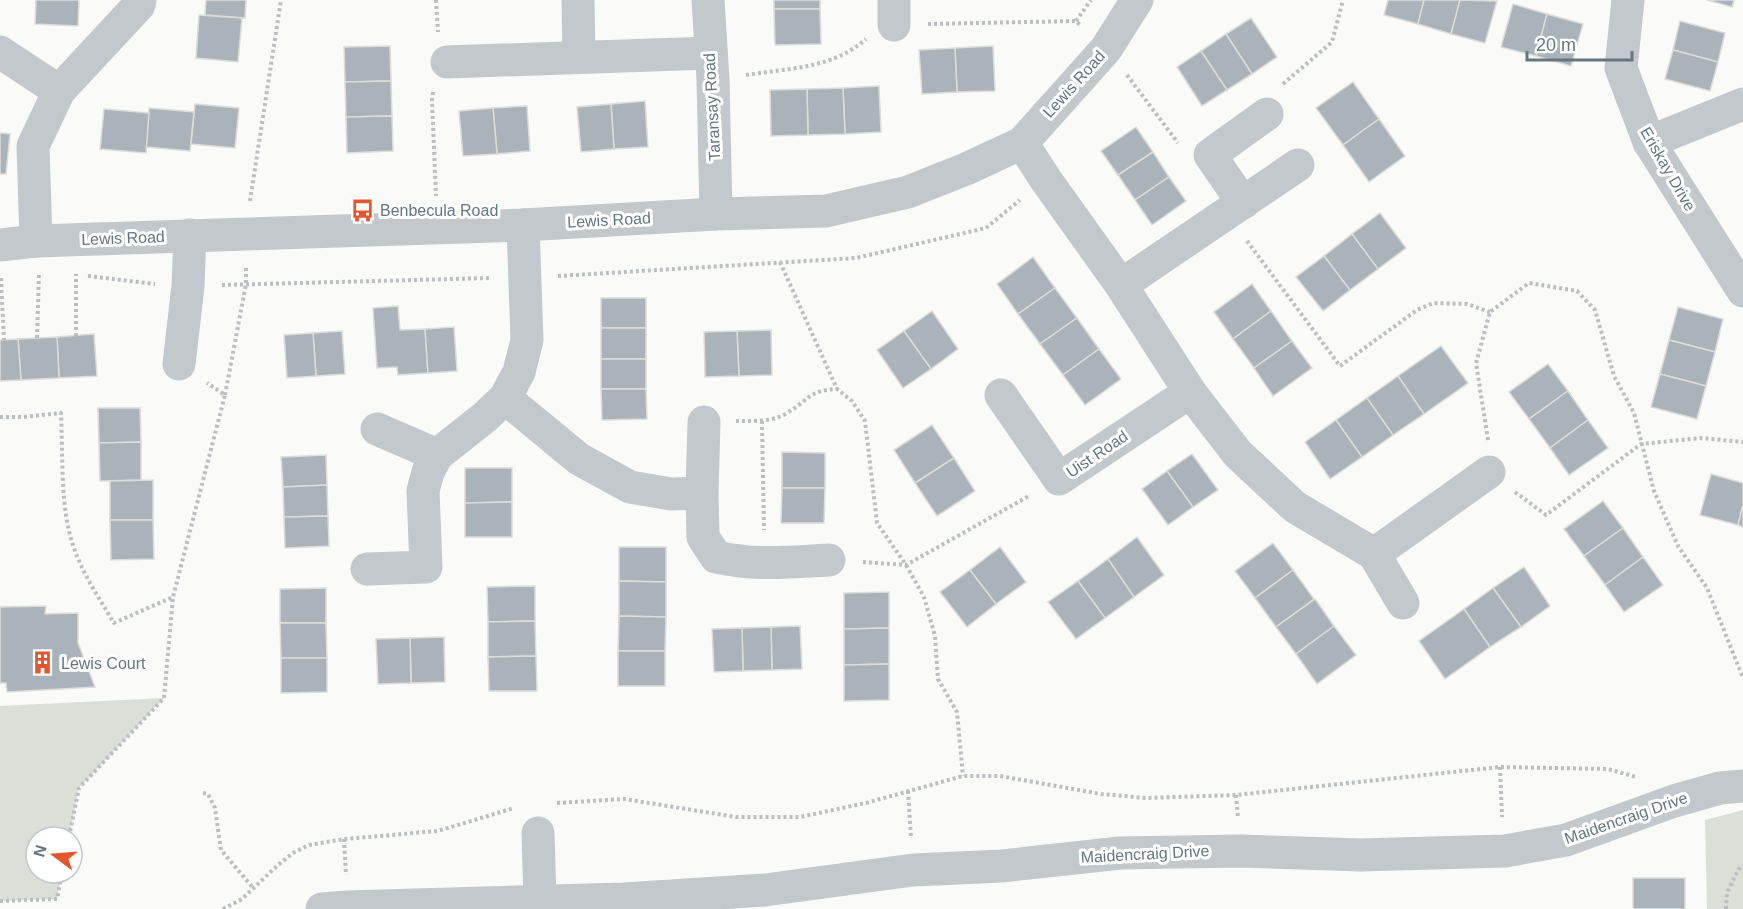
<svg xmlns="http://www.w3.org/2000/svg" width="1743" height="909" viewBox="0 0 1743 909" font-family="Helvetica,sans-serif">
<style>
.green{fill:#dadfd7}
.building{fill:#aab3b9;stroke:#dcdcda;stroke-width:1.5}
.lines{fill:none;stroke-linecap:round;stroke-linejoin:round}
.path{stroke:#bbbfc2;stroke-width:4;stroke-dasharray:3 3;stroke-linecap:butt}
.minor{stroke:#c3c8cc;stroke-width:33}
.labels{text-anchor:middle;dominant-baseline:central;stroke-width:6;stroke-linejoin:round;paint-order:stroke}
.street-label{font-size:16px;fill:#657683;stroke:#fff}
.poi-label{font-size:16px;fill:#657683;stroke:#fff;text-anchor:start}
</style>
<rect width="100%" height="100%" fill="#fafaf8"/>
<!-- green -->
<g class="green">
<path d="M164,698L79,788L69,837H36V873H62L57,899L0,901V706Z"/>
<path d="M1743,810V909H1707L1705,820Z"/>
</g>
<!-- building -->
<g class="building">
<path d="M36,0H79L78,26L35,24Z"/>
<path d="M206,0H246L245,18L205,15Z"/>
<rect x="774" y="0" width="46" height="9"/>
<path d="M1388,0H1424L1418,24L1384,15Z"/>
<path d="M1424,0H1460L1451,34L1418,24Z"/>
<path d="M1460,0L1497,1L1485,43L1451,34Z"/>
<path d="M1707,0H1734L1732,7Z"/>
<path d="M1513,4L1547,14L1536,56L1501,47Z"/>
<path d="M774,9H820L821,44L775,45Z"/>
<path d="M1547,14L1583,24L1571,66L1536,56Z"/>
<path d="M199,15L242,18L238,62L196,58Z"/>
<path d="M1251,18L1277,57L1252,74L1226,34Z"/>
<path d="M1680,21L1725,33L1718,62L1673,50Z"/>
<path d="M1226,34L1252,74L1227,90L1201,51Z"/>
<path d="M390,46L391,81L345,82L344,47Z"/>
<path d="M993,46L995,91L957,92L955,48Z"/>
<path d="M955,48L957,92L922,94L919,50Z"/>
<path d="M1673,50L1718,62L1710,91L1665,79Z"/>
<path d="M1201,51L1227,90L1202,106L1177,67Z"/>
<path d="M391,81L392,116L346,117L345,82Z"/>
<path d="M1353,82L1379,119L1343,145L1316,108Z"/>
<path d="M879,86L881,132L845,134L843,88Z"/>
<path d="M843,88L845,134L808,135L807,89Z"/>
<path d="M807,89L808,135L771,136L770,90Z"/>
<path d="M645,101L648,147L614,149L611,104Z"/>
<path d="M195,104L239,108L235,148L191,144Z"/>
<path d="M611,104L614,149L581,152L577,107Z"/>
<path d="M527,106L530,151L497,154L493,108Z"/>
<path d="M149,108L194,112L190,151L146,147Z"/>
<path d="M493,108L497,154L463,156L459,111Z"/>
<path d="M104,109L149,113L146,153L100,149Z"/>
<path d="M392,116L393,151L347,153L346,117Z"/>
<path d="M1379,119L1405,156L1369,182L1343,145Z"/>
<path d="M1136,127L1153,152L1118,175L1101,151Z"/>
<path d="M0,133L10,134L6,174H0Z"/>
<path d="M1153,152L1169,177L1135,200L1118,175Z"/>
<path d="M1169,177L1186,201L1152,225L1135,200Z"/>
<path d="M1380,213L1406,248L1378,269L1352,234Z"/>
<path d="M1352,234L1378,269L1350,290L1324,256Z"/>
<path d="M1324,256L1350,290L1323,311L1296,277Z"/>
<path d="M1033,257L1055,288L1018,314L997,284Z"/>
<path d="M1252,284L1271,311L1233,339L1214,312Z"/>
<path d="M1055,288L1077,318L1040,344L1018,314Z"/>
<rect x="601" y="298" width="45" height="30"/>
<path d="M398,306L400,330L425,329L428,373L398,375L397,367L377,368L373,308Z"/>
<path d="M1678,307L1723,319L1715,352L1669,340Z"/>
<path d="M932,311L958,349L931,369L904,331Z"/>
<path d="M1271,311L1292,341L1254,368L1233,339Z"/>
<path d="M1077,318L1099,349L1063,375L1040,344Z"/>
<path d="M454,327L457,371L428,373L425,329Z"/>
<rect x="601" y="328" width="45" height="31"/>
<path d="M771,330L772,375L739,376L737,331Z"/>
<path d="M342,331L345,374L316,376L313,333Z"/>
<path d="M737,331L739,376L705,377L704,332Z"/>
<path d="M904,331L931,369L903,388L877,350Z"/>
<path d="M313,333L316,376L287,378L284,335Z"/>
<path d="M94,334L97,376L59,378L57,337Z"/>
<path d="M57,337L59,378L21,380L18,339Z"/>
<path d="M18,339L21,380L0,381V340Z"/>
<path d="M1669,340L1715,352L1706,386L1660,374Z"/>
<path d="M1292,341L1312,368L1273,396L1254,368Z"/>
<path d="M1441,346L1468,383L1424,414L1398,376Z"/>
<path d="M1099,349L1121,379L1085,405L1063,375Z"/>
<rect x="601" y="359" width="45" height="30"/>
<path d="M1548,364L1568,391L1529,419L1509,392Z"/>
<path d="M1660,374L1706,386L1697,419L1651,407Z"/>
<path d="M1398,376L1424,414L1393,435L1367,398Z"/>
<path d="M601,389H646L647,419L602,420Z"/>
<path d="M1568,391L1588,420L1550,448L1529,419Z"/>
<path d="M1367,398L1393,435L1362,457L1336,420Z"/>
<path d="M98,408H140L141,442L99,443Z"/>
<path d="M1336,420L1362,457L1330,479L1305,442Z"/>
<path d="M1588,420L1608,448L1569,475L1550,448Z"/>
<path d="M932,425L954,458L915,483L894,450Z"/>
<path d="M141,442V480L100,481L99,443Z"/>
<path d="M782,452L825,453V488H782Z"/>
<path d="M1192,454L1218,490L1193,507L1167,471Z"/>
<path d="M326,455L327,485L283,487L281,457Z"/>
<path d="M954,458L975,491L937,516L915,483Z"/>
<path d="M465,468H512V502L465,503Z"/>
<path d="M1167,471L1193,507L1168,525L1142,489Z"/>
<path d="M1711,474L1743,483V505L1738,525L1700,515Z"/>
<path d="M153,480V520H110V481Z"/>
<path d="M327,485L328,516L284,517L283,487Z"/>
<path d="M782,488H825L824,523H781Z"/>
<path d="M1603,501L1623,528L1584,556L1564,529Z"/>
<path d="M512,502V537H465V503Z"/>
<path d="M1743,505V527L1738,525Z"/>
<path d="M328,516L329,546L285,548L284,517Z"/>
<path d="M110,520H153L154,559L111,560Z"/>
<path d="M1623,528L1643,557L1605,585L1584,556Z"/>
<path d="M1137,537L1164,575L1134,597L1108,559Z"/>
<path d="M1273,543L1293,570L1255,598L1235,571Z"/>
<path d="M619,547H666V582L619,581Z"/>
<path d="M1000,547L1026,582L996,604L970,570Z"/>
<path d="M1643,557L1663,585L1624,612L1605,585Z"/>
<path d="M1108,559L1134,597L1105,618L1078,581Z"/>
<path d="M1524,567L1550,606L1521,627L1493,588Z"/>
<path d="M970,570L996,604L967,627L940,592Z"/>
<path d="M1293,570L1314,599L1276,627L1255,598Z"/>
<path d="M619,581L666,582V617L619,616Z"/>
<path d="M1078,581L1105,618L1076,639L1048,602Z"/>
<path d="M535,586V621L488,622L487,587Z"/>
<path d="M326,588V623H280V589Z"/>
<path d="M1493,588L1521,627L1490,647L1464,609Z"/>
<path d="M889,592V628L844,629V593Z"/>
<path d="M1315,599L1334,626L1296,654L1276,627Z"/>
<path d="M46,606L45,614L78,613V643L95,687L7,692L6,683H0V607Z"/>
<path d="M1464,609L1490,647L1445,679L1419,641Z"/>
<path d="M619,616L666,617L665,651H618Z"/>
<path d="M535,621L536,656L488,657V622Z"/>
<path d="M280,623H326L327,658H281Z"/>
<path d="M800,626L802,669L772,670L771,627Z"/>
<path d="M1334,626L1356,655L1317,684L1296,654Z"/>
<path d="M771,627L772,670L743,671L742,628Z"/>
<path d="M742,628L743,671L714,672L712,629Z"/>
<path d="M889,628V664L844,665V629Z"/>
<path d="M444,637L445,682L411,683L410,638Z"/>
<path d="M410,638L411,683L378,684L376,639Z"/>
<rect x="618" y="651" width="47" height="35"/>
<path d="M536,656L537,691H489L488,657Z"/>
<path d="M281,658H327V692L281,693Z"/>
<path d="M889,664V700L844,701V665Z"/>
<rect x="1633" y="878" width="52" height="31"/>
</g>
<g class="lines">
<!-- path -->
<g class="path">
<path d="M436,0L438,32"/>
<path d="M1076,21L1091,0"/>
<path d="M928,24L1076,21L1081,26"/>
<path d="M746,75C789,68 832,69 866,39"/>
<path d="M1127,75L1178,143"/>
<path d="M1283,84L1332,42L1343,0"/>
<path d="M433,92L432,100L436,196"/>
<path d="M250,201L281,0"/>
<path d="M1247,241L1340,366L1417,310L1433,303L1467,304L1490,312"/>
<path d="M780,262L837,389"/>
<path d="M88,276L155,284"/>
<path d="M558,276L856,258L986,228L1020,200"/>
<path d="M1,278L4,340"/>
<path d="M222,285L491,278"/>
<path d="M76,336V274"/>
<path d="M37,338L39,274"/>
<path d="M225,395L246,284V268"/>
<path d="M0,417H23L61,413C63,453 60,508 73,545C82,573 99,598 114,623L173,597"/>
<path d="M736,421C753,421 773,422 787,413C809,400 809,390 837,389L852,401L865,421L877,523L906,565L924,597L935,636L938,679L957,712L963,776"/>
<path d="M762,421L764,530"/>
<path d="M1488,440L1476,363L1490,312L1529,283L1577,291L1595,310L1614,376L1634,413L1654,491L1678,546L1707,588L1743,678"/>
<path d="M1515,492L1546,515L1641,444L1701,438L1743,442"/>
<path d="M863,562L906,565L1029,496"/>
<path d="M1500,767L1502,817"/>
<path d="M908,791L911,838"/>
<path d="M203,793L208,794L215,808L221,850L254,889"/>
<path d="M1236,795L1238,818"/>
<path d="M557,803L624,799L736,817H800L866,803L963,776H1000L1101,794L1146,798L1236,795L1500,767L1608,769L1636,777"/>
<path d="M69,837L79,788L164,698L173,597L225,395L207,383"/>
<path d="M344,839L346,875"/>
<path d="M0,901L57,899L62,873"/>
<path d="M223,909L242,899L278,865L293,853L309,845L344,839L438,831L514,808"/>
<path d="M1726,909L1727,892L1740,867L1743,866"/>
</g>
<!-- minor -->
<g class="minor">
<path d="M578,0L579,57"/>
<path d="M708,0L713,79L716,214"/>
<path d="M894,0V25"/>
<path d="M1628,0L1621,68L1649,142L1743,291"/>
<path d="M0,52L59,91"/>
<path d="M447,62L710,53"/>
<path d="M1649,142L1743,104"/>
<path d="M1022,143L1046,180L1121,285L1190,392L1238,454L1295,507L1374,554L1489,472"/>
<path d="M1243,203L1210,155L1267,114"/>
<path d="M523,225L527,340L519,372L505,398L579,459L630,487L671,494L702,493"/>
<path d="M36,241L33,146L59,91L139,5L140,0"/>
<path d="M0,245L36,241L523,225L716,214L826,211L908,192L966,169L1022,143L1106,49L1137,0"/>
<path d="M1121,285L1298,165"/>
<path d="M179,364L188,286L190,235"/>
<path d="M1001,395L1059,479L1190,392"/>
<path d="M704,422L702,493L703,537L716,557C754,566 791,562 829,560"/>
<path d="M377,429L437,455"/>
<path d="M1374,554L1403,603"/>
<path d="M367,569L426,567L423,491L428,472L437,455L485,417L505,398"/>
<path d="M538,833L540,901"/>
<path d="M322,909L347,907L624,899L765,890L913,870L1002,866L1120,853L1240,851L1361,855L1505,851L1566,840L1674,801L1720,788L1743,786"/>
</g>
</g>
<!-- icons -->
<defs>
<symbol id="bus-bare" viewBox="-9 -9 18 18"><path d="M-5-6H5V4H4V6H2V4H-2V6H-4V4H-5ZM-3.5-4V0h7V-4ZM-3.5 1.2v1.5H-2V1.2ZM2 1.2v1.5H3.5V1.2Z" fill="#e4572e" stroke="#fff" stroke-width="2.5" paint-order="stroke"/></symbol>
<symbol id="building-bare" viewBox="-9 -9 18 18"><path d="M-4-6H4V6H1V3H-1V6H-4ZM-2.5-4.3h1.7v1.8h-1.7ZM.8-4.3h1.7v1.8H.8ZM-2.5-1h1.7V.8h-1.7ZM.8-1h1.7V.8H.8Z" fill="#e4572e" stroke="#fff" stroke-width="2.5" paint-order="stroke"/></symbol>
</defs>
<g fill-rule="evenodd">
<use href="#bus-bare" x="346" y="194" width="33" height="33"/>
<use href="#building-bare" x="26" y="646" width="33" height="33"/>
</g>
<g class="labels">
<!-- street labels -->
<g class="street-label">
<text transform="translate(1074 84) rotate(-48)">Lewis Road</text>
<text transform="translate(712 107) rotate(-93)">Taransay Road</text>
<text transform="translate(1668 169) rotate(60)">Eriskay Drive</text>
<text transform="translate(609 220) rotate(-3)">Lewis Road</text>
<text transform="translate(123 238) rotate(-2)">Lewis Road</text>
<text transform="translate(1097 454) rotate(-34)">Uist Road</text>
<text transform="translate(1626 818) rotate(-19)">Maidencraig Drive</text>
<text transform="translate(1145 854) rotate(-3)">Maidencraig Drive</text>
</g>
<!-- poi labels -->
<g class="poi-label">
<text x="380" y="210">Benbecula Road</text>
<text x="61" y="663">Lewis Court</text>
</g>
</g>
<!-- north arrow -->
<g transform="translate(54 855) rotate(286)"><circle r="28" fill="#ffffff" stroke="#c1c8cd" stroke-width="1.5"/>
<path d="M0-4.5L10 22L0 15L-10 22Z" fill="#e4572e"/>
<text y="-9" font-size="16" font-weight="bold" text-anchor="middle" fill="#657683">N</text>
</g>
<!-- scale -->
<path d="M1527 51v9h105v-9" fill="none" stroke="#657683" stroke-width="3"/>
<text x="1536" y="51" font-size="18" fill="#657683" stroke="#ffffff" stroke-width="4.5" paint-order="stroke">20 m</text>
</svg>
